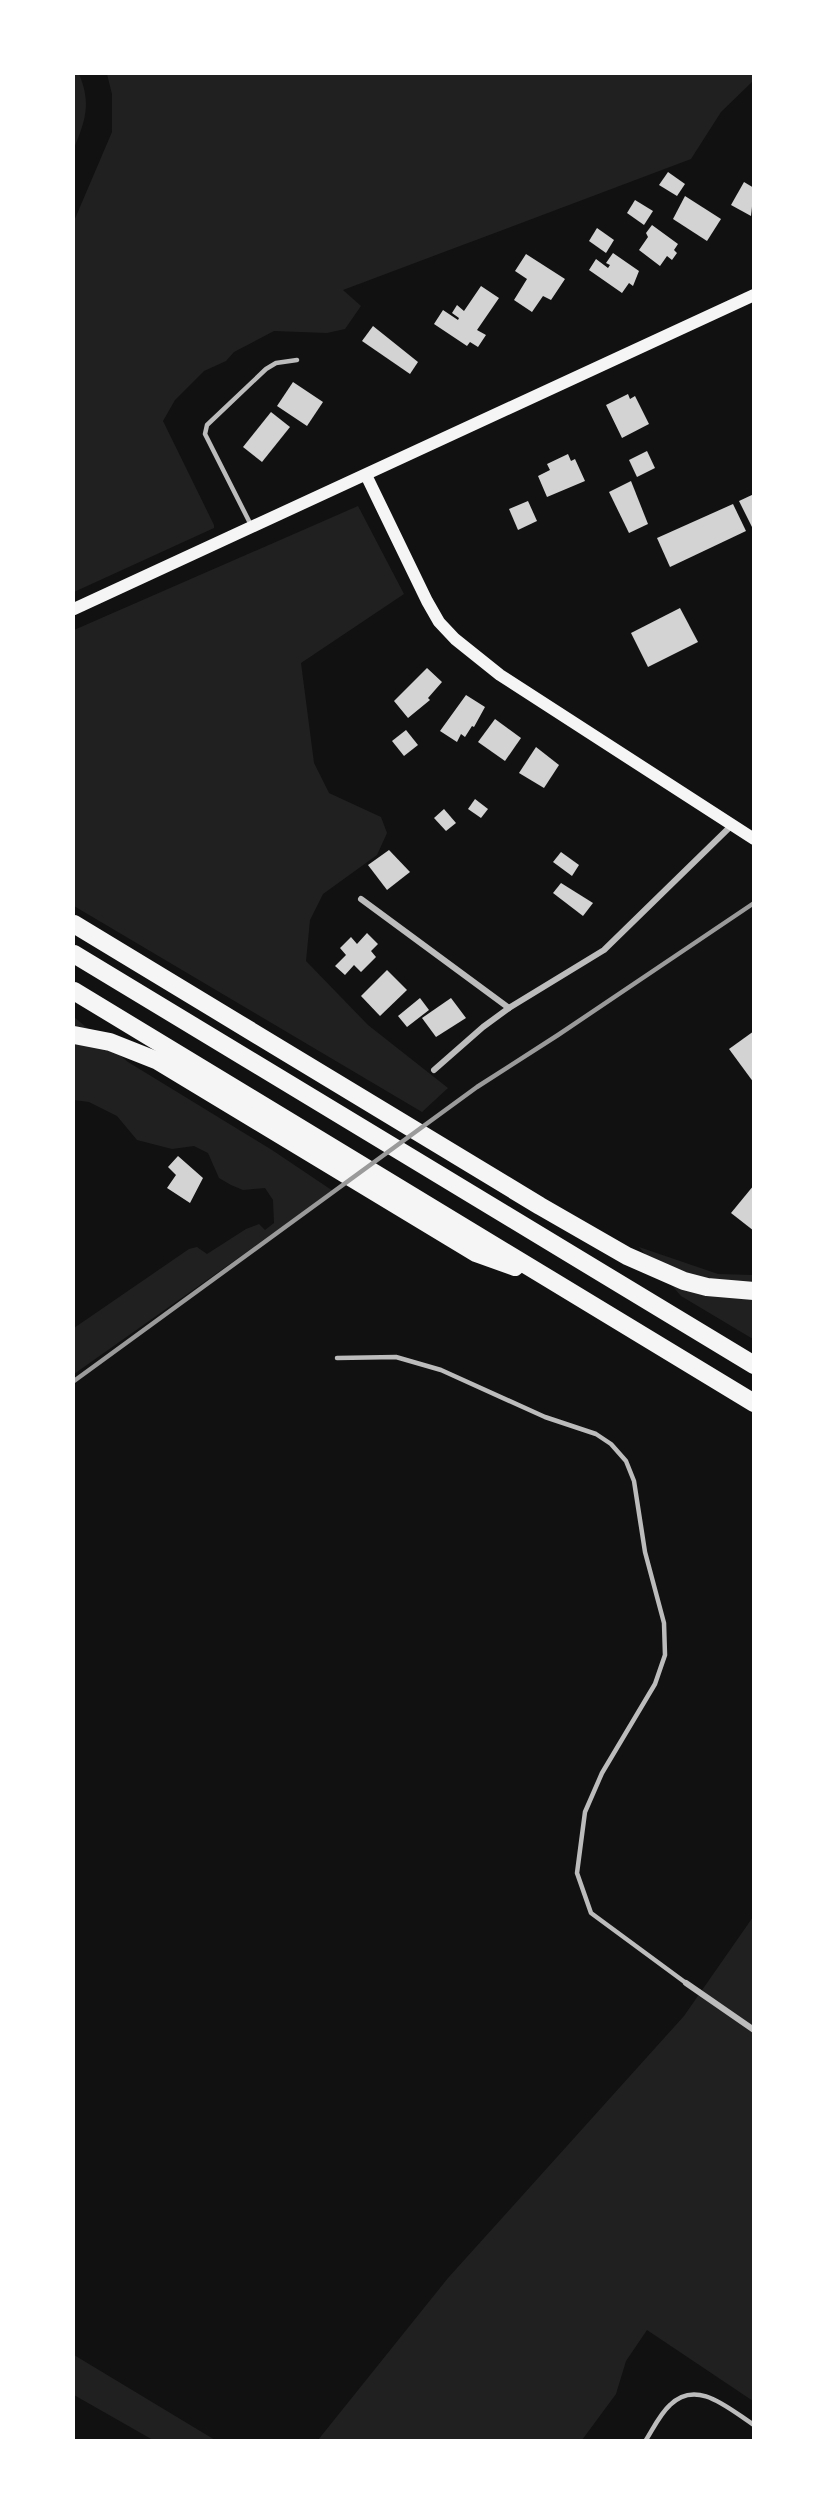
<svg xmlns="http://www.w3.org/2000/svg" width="827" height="2514" viewBox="0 0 827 2514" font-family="'Asap Condensed',sans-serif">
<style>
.green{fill:#202020}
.building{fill:#d3d3d3}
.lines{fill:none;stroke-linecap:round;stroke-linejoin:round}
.service{stroke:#bcbcbc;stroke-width:4.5}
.minor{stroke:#bcbcbc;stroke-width:6}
.secondary{stroke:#f5f5f5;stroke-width:12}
.motorway{stroke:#f5f5f5;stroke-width:18}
.rail{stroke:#9a9a9a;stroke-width:4.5}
</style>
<rect width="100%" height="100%" fill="#111"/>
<!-- green -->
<g class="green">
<path d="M74,74H79C91,103 86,119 74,148Z"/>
<path d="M107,74H753L754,80L721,112L691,159L343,290L361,306L345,329L327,333L274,331L234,352L226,361L204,371L175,400L163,421L214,525V528L74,592V221L112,132V94Z"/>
<path d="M358,506L404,594L301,663L314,763L329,793L381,817L387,833L377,855L323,894L310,920L306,961L368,1025L448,1088L422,1112L74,906V630Z"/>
<path d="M74,1017L128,1062L272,1150L333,1191L74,1374V1328L189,1249L197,1247L207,1254L246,1229L259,1224L265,1230L274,1223L273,1200L265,1188L243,1190L231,1185L219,1178L208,1153L194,1146L172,1149L137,1140L117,1116L89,1102L74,1100Z"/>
<path d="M639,1247L718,1274L753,1275V1339L681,1296Z"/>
<path d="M753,1917V2401L647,2330L626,2361L616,2394L582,2440H318L448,2278L684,2016Z"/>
<path d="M74,2355L215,2440H153L74,2395Z"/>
</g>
<!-- building -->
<g class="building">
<path d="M668,172L685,184L677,196L659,185Z"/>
<path d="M744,182L754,188L751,216L731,205Z"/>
<path d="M685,196L721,219L707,241L673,219Z"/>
<path d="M635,200L653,211L644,225L627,213Z"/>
<path d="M652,225L678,244L674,250L677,253L672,260L667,256L660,266L639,250L648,237L646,233Z"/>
<path d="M597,228L614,240L606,253L589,241Z"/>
<path d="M613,253L639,271L633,286L629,283L622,293L589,270L596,259L608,268L610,265L606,263Z"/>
<path d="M526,254L565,279L551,300L543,296L532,312L514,300L527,279L515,271Z"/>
<path d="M481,286L499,298L477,330L486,335L478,347L470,342L467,346L434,324L443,310L458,320L459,318L452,313L457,305L464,311Z"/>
<path d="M373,326L418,362L410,374L362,341Z"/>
<path d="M293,382L323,402L307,426L277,406Z"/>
<path d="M628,394L630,399L635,396L649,424L622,438L606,405Z"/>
<path d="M271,412L290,427L262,462L243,447Z"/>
<path d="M647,451L655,468L637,477L629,460Z"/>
<path d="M568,454L571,461L575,459L585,481L547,497L538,476L550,470L547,464Z"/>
<path d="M631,481L648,524L629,533L609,492Z"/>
<path d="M754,494V531L739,501Z"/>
<path d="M528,501L537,521L518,530L509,509Z"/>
<path d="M733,504L746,531L670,567L657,538Z"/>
<path d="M680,608L698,642L648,667L631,633Z"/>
<path d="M427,668L442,682L428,698L430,700L408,718L394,701Z"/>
<path d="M466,695L485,707L474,727L472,726L465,737L461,734L457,742L440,731Z"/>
<path d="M495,719L521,738L505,761L478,742Z"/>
<path d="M406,730L418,745L404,756L392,741Z"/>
<path d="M536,747L559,765L544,788L519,773Z"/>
<path d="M475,799L488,809L481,818L468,809Z"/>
<path d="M444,809L456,823L446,831L434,818Z"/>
<path d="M389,850L410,872L387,890L368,865Z"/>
<path d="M561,852L579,865L572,876L553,862Z"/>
<path d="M561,883L593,903L583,916L553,893Z"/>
<path d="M367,933L378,944L371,951L376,957L361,972L354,965L345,975L335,966L346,955L340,948L351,937L357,944Z"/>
<path d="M387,970L407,990L380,1016L361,996Z"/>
<path d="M420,998L429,1010L407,1027L398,1016Z"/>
<path d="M451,998L466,1018L436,1037L422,1018Z"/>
<path d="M754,1031V1083L729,1049Z"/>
<path d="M178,1156L203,1178L190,1203L167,1188L176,1175L168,1167Z"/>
<path d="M754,1185V1231L731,1213Z"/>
</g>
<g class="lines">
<!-- service -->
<g class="service">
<path d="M251,525L205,434L207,425L266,369L276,363L297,360"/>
<path d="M337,1358L396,1357L441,1370L545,1417L596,1434L611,1444L626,1461L634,1481L645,1552L664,1623L665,1655L655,1684L602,1773L585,1812L577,1873L591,1913L686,1983"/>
<path d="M646,2440C653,2429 660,2414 670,2405C697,2378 729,2409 754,2425"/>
</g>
<!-- minor -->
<g class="minor">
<path d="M361,899L509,1008"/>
<path d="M434,1070L483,1027L509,1008L604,950L732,825"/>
<path d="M686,1983L754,2030"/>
</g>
<!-- secondary -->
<g class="secondary">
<path d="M366,475L427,601L439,622L455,639L500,675L754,839"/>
<path d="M74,609L754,295"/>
</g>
<!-- motorway -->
<g class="motorway">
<path d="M74,924L540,1206L627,1256L684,1281L707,1287L754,1291"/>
<path d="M74,954L754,1365"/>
<path d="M74,991L754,1403"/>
<path d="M74,1035L110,1042L158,1061L476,1253L515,1267"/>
</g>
<!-- rail -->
<path class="rail" d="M74,1381L477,1087L558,1035L754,903"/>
</g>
<!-- border -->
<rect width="827" height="2514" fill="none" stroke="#ffffff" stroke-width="150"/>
</svg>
